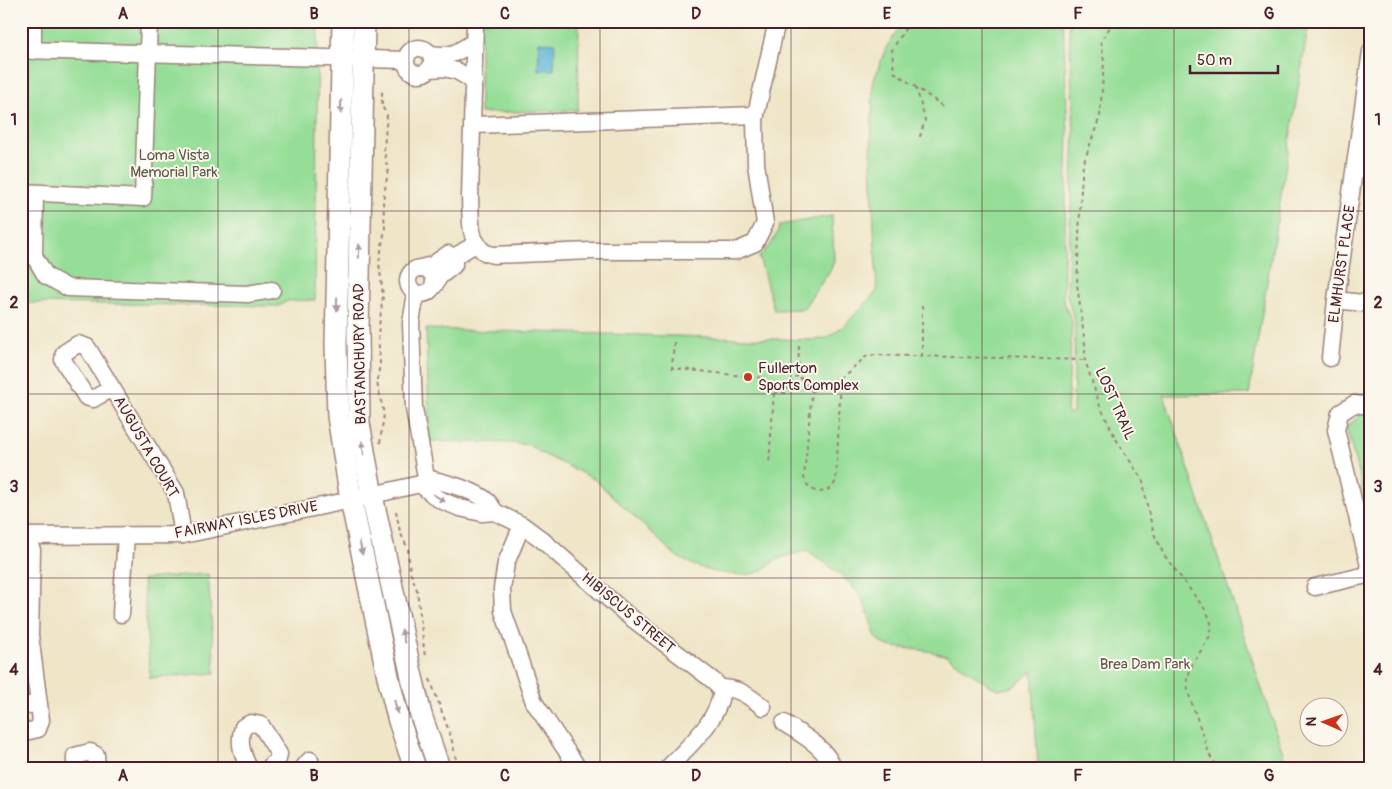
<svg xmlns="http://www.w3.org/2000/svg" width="1392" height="789" viewBox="0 0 1392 789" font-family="Pangolin,sans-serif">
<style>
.green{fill:#96de98;stroke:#707e62}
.water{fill:#54b3d3;stroke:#4f697f}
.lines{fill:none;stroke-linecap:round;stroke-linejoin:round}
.minor-casing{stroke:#9c8279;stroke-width:19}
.major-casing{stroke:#9c8279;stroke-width:24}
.path{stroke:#9c8279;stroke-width:2;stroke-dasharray:4 4;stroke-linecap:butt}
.minor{stroke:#fff;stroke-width:16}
.major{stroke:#fff;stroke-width:21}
.oneway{fill:#ae9aa0}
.grid{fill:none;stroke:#4a1f2b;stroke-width:1;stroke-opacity:0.55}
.poi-dot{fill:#c8321e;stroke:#fbf7ec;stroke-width:2}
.labels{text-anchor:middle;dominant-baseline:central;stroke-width:4;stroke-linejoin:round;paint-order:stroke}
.park-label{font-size:15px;fill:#61584c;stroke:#fbf7ec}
.street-label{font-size:15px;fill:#4a1f2b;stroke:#fbf7ec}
.poi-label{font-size:15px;fill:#4a1f2b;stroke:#fbf7ec;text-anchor:start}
.neatline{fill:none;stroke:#4a1f2b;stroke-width:2}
.grid-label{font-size:16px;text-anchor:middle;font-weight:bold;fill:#4a1f2b}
</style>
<rect width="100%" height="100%" fill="#fbf7ec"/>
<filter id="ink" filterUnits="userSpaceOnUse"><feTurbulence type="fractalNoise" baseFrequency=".02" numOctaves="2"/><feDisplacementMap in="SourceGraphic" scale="10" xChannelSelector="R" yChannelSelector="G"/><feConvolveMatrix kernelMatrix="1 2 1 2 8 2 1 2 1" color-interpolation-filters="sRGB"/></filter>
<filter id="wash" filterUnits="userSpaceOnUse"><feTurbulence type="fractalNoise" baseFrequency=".0096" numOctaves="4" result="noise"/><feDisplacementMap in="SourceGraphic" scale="20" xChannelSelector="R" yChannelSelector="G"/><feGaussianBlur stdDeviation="1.12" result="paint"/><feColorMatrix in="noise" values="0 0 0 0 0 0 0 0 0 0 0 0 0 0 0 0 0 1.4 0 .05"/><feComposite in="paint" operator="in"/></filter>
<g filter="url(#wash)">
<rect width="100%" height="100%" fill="#efe5c7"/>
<!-- green -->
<g class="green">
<path d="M21,21H318L315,300L287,301L279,306L21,303Z"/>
<path d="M480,21H579L578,110L480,113Z"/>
<path d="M904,21H1063L1068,134L1063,300L1072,322L1067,414L1073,413L1075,322L1067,296L1074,135L1069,21H1309L1249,394L1164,395L1288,768H1038L1032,671C1022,679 1015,690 1000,689C989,689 961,664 948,657C938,652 926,651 915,649C905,648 885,648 878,640C874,636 868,610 863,601C850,578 828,566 807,550C795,554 779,557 770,564C766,566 765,570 761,571C737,581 695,569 675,555L594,479L539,452L529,445L512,443L430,441L426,329L815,340L827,338L846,324L877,291L871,161L873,82L886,48Z"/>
<path d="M832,216L834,261L831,269L803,309L774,310L759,257C769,247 776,239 780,225Z"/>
<path d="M1364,413H1371V553L1360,478L1346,427Z"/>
<path d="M208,574L215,673L150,678L143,579Z"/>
</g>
<!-- water -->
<path class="water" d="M539,42L555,43L554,70H538Z"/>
</g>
<g filter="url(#ink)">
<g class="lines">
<defs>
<g id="minor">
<path d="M475,21L470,197C471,213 468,239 482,250C484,253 490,254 493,255L591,251H736L755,243L765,223L756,164L755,119L777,21"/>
<circle cx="419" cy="61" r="13"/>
<path d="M21,50L406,60"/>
<path d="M33,51V21"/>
<path d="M431,54C454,57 455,53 474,42"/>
<path d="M430,69L444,68L457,71L474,81"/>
<path d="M473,125L756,115"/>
<path d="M21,192L143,198L149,21"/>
<path d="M35,193L34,256L46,276L68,288L247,294L272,290"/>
<path d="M421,268L432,265L448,254L454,257L477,243"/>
<circle cx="421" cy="281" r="13"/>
<path d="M434,286L439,277L454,265V257"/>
<path d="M416,293L411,323L414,408L426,478"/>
<path d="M1336,300L1371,304"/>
<path d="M1330,358L1336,300L1371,51"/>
<path d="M112,388L93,399L86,397L63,360L64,353L78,344L87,347L176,493L183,535"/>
<path d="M426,478C442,482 477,490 488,502C491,505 493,509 495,512"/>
<path d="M420,484L437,498L445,502L460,508L482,513L495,512L522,525L541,539L625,613L715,682L722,691C717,723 689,745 668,768"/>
<path d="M522,525L506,563L502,589L503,611L534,702L578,768"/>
<path d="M21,531L32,550L30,635L41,720L38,729L21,733"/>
<path d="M21,536L183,535L351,500L420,484L424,482L426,478"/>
<path d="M1315,587L1371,574L1336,430L1340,413L1354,404L1371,406"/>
<path d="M121,614L126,535"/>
<path d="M719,688C740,688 747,695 763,707"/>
<path d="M21,707L38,703"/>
<path d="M784,723C802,735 826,747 833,768"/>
<path d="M75,768V756L90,752L96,755L97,768"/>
<path d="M249,768C242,754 238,742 243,727L251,723L261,725L279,754L278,759L269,768"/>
<path d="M303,768L310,760"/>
</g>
<g id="major">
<path d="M343,21L336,345L338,416L351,500L389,681L399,721L415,768"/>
<path d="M364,21L358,329L359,423L372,496L411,673L421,715L439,768"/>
</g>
</defs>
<!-- minor casing -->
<use href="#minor" class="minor-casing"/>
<!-- major casing -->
<use href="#major" class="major-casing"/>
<!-- path -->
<g class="path">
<path d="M910,21L892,50L894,72L946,108"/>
<path d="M1114,21L1101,41L1104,62L1100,116L1083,165L1081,188L1077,284L1085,344V360L1100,406L1116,439L1143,481L1148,511L1155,536L1164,555L1207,612L1212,626L1210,636L1192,665L1187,679L1188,692L1210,756L1218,768"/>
<path d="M916,87L925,120L919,140"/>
<path d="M674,342L672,368L761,378L774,392L769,464"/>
<path d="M799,346L798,375L812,391"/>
<path d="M922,357V306"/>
<path d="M841,378L836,481C828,497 808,495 804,477L812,391L841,378L868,355L1085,360"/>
<path d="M774,392L787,393V386L798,375"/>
<path d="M380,443L384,414L377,383L380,363L378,334L383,296L379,262L385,229L383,201L388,172L384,149L387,115L382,106V88"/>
<path d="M396,511L400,532L408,549L410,571L417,590L425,657"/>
<path d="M430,679L451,737L458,768"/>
</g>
<!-- minor -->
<use href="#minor" class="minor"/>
<!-- major -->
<use href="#major" class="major"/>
</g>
<!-- one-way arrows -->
<defs><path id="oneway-solid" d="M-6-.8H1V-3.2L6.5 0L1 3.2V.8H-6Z" transform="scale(1.25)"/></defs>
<g class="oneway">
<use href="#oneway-solid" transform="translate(341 107) rotate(91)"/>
<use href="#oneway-solid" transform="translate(359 251) rotate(-89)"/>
<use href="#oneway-solid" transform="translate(337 304) rotate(91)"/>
<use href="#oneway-solid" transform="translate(363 448) rotate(-98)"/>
<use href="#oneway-solid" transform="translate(439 498) rotate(32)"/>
<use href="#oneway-solid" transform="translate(361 548) rotate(78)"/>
<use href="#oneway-solid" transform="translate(403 636) rotate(-102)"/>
<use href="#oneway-solid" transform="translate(396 707) rotate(76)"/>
</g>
</g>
<!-- grid -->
<path class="grid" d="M218,21V768M409,21V768M600,21V768M791,21V768M982,21V768M1174,21V768M21,211H1371M21,394H1371M21,578H1371"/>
<!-- markers -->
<circle class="poi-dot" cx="748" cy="377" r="5"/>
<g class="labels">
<!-- park labels -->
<g class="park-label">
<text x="174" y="155">Loma Vista<tspan x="174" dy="17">Memorial Park</tspan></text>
<text x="1145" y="664">Brea Dam Park</text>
</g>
<!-- street labels -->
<g class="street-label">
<text transform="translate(1342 264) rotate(-82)">ELMHURST PLACE</text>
<text transform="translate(360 354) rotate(-91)">BASTANCHURY ROAD</text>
<text transform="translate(1115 404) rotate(66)">LOST TRAIL</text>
<text transform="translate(146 447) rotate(60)">AUGUSTA COURT</text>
<text transform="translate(246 520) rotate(-11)">FAIRWAY ISLES DRIVE</text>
<text transform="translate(628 613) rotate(40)">HIBISCUS STREET</text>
</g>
<!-- poi labels -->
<g class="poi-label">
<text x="758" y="368">Fullerton<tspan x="758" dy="17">Sports Complex</tspan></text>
</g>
</g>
<!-- margin -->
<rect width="1392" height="789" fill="none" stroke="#fbf7ec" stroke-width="55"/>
<!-- north arrow -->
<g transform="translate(1324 722) rotate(272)"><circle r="24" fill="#fbf7ec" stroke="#b4a19f"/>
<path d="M0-4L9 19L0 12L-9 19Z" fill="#c8321e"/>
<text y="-8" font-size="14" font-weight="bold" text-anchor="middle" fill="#4a1f2b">N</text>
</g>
<!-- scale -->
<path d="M1190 65v8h88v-8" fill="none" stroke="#4a1f2b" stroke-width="2.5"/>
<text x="1197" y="65" font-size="15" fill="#4a1f2b" stroke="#fbf7ec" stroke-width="4" paint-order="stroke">50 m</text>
<rect x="28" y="28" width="1336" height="734" class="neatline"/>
<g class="grid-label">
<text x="123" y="19">A</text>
<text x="314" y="19">B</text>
<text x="505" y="19">C</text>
<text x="696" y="19">D</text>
<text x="887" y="19">E</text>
<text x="1078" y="19">F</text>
<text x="1269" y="19">G</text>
<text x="14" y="125">1</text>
<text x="1378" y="125">1</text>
<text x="14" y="308">2</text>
<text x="1378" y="308">2</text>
<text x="14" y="492">3</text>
<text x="1378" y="492">3</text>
<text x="14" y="675">4</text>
<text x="1378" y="675">4</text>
<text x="123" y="781">A</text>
<text x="314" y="781">B</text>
<text x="505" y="781">C</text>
<text x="696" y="781">D</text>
<text x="887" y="781">E</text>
<text x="1078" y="781">F</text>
<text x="1269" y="781">G</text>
</g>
</svg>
